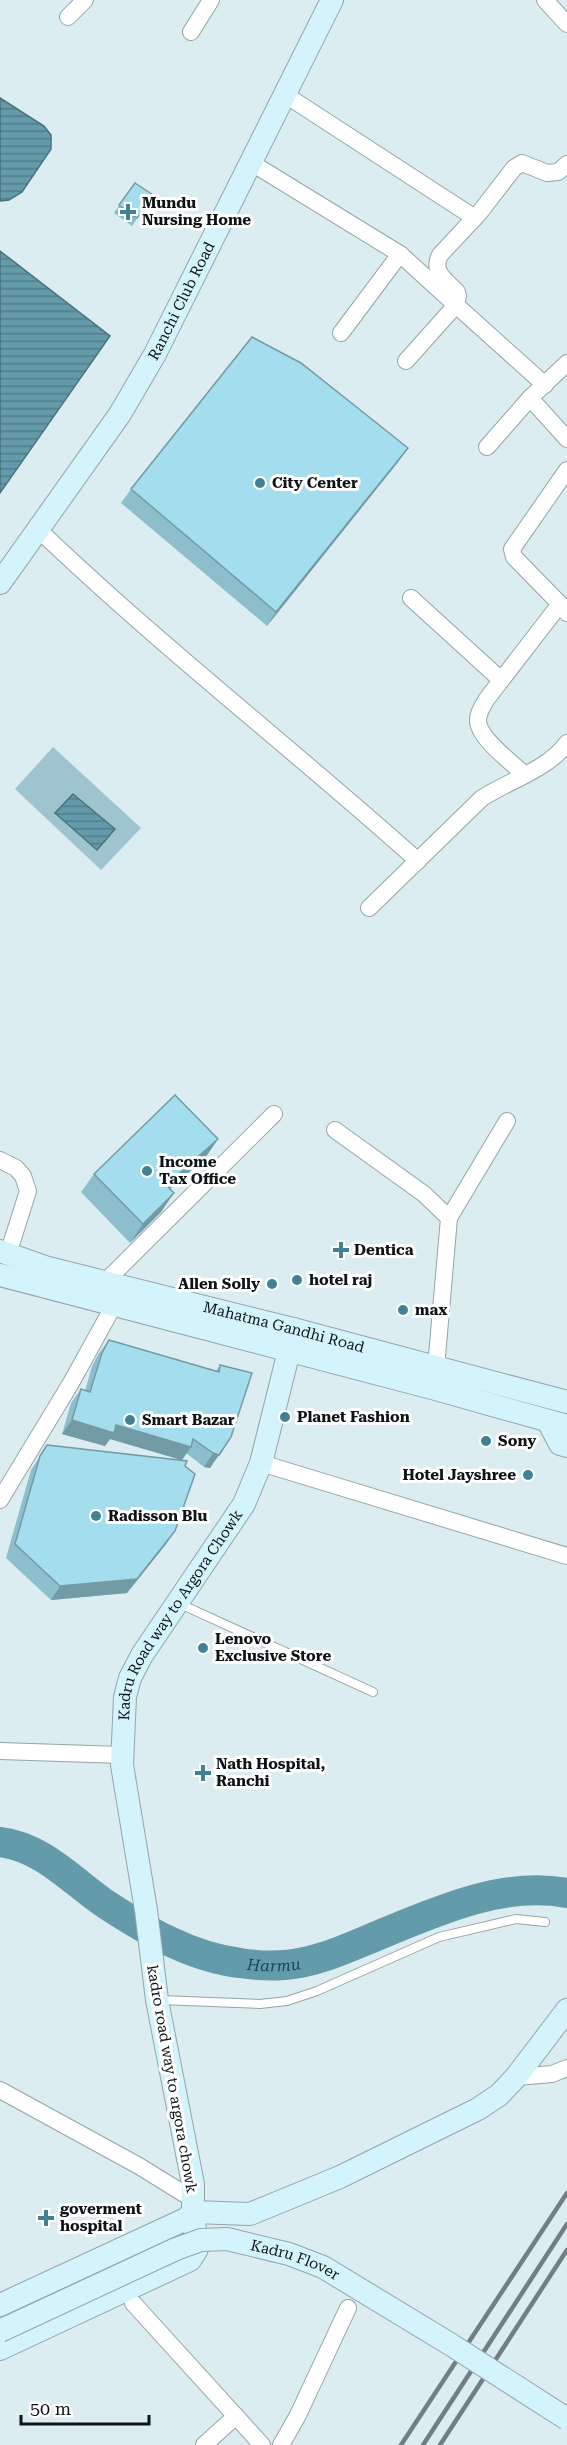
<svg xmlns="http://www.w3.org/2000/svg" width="567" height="2445" viewBox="0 0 567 2445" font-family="'Roboto Serif',serif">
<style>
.garden{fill:#9dc4cf}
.water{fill:url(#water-rules);stroke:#4a727e;stroke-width:1.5}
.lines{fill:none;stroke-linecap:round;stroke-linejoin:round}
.river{stroke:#649baa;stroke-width:30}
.lane-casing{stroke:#93a4a8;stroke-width:10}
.street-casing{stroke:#93a4a8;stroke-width:18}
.secondary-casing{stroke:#93a4a8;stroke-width:24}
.lane{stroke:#fff;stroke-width:8}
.street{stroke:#fff;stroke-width:16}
.secondary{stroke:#d4f4fc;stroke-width:22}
.rail{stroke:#737e82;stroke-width:4.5}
.secondary-bridge-casing{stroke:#93a4a8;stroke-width:24;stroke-linecap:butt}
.secondary-bridge{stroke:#d4f4fc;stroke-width:22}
.wall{fill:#8dbecc}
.shaded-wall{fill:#739ba6}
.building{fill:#a4dded;stroke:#739ba6;stroke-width:1.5}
.poi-dot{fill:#408293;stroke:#fff;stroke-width:2}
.labels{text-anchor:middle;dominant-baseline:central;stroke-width:6;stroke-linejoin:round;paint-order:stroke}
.poi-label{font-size:15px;font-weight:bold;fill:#0e1416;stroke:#fff;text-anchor:start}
.street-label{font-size:15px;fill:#0e1416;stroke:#fff}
.water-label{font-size:16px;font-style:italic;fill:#184955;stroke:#fff}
</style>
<defs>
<pattern id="water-rules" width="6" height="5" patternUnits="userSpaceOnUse" patternTransform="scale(1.5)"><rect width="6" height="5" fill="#649baa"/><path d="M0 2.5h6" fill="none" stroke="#517d89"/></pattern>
</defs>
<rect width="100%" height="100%" fill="#dcedf2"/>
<!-- garden -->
<path class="garden" d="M53,747L141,828L101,870L15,789Z"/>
<!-- water -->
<g class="water">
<path d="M0,98L44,126L51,135V149L22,192L9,200L0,201Z"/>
<path d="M0,251L110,336L0,493Z"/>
<path d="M73,794L115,829L97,850L55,813Z"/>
</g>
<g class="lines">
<!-- river -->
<path class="river" id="s1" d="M0,1842C42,1847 71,1880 104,1903C145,1930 190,1957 240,1963C253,1965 271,1966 285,1965C313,1963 341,1951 367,1940C428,1915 500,1880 567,1893"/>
<defs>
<g id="lane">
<path d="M178,1603L373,1692"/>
<path d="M160,2000L260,2004L287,2001L317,1991L439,1937L516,1919L545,1922"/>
</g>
<g id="street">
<path d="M545,0L567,24"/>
<path d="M68,17L85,0"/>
<path d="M191,32L211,0"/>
<path d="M284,94L475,218"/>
<path d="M250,162L400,254L456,305L406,361"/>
<path d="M341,333L400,254"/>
<path d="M545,385L456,305L458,296L457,292C446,280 431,272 440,255L480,212L514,168L522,163L547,173L558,172L567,164"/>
<path d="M530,398L567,439"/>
<path d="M487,447L530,398L567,363"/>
<path d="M39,530C160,646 293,749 418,861"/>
<path d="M411,598L501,680"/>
<path d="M560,604L514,557L512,549L567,470"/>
<path d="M524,774C511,762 480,739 478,722C477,714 483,706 486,700L560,604L567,613"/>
<path d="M369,908L482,798C510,780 547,770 567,743"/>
<path d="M335,1130L424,1194L449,1218L437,1356L438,1367"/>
<path d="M0,1160L16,1168L23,1176L28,1191L8,1254"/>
<path d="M449,1218L507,1121"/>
<path d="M104,1283L274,1114"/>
<path d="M261,1463L567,1556"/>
<path d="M0,1500L71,1383L114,1305"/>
<path d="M0,1751L122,1755"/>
<path d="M516,2077L552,2074L567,2068"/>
<path d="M0,2090L139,2166L194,2200"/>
<path d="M133,2303L262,2445"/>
<path d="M204,2445L236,2416"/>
<path d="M281,2445L298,2415L348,2308"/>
</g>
<g id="secondary">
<path id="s2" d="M0,583L120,414L155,354L332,0"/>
<path id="s3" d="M0,1251L48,1268L293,1329L567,1402"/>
<path d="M0,1275L432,1388L567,1426"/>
<path d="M548,1421L560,1444L567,1446"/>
<path d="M0,2305L186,2219L193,2212L250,2214L340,2177L478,2109L499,2095L516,2077L567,2010"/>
<path id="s4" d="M0,2349L190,2260L197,2249L193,2212V2184L157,2000L146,1910L122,1765L125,1697L130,1678L142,1655L244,1504L261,1463L289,1351L293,1329"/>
</g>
</defs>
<!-- lane casing -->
<use href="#lane" class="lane-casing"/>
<!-- street casing -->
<use href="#street" class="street-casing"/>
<!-- secondary casing -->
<use href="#secondary" class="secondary-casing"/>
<!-- lane -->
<use href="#lane" class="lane"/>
<!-- street -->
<use href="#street" class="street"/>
<!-- secondary -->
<use href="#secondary" class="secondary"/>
<!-- rail -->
<g class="rail">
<path d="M401,2445L567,2193"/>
<path d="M423,2445L567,2224"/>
<path d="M440,2445L567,2250"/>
</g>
<defs>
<g id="secondary-bridge">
<path id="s5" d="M0,2331L176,2249L201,2240L227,2239L289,2254L323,2267L450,2344L567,2419"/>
</g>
</defs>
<!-- secondary-bridge casing -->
<use href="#secondary-bridge" class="secondary-bridge-casing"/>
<!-- secondary-bridge -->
<use href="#secondary-bridge" class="secondary-bridge"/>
</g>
<!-- wall -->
<g class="wall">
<path d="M135,183L153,195L132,226L114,213Z"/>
<path d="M398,462L267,626L121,503L131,489Z"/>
<path d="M218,1139L205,1158L170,1189L161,1212L130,1243L81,1192L94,1174Z"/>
<path d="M109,1340L216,1371L220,1365L252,1373L210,1468L204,1467L186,1453L182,1460L166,1544L127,1593L51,1600L6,1558L31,1470L47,1445L181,1460L110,1439L105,1446L62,1434L71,1403L81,1389L85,1391L92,1366L99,1353Z"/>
</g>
<!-- shaded-wall -->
<g class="shaded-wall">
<path d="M408,448L398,462L267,626L276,612Z"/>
<path d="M218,1139L205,1158L153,1204L166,1185Z"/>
<path d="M174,1193L161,1212L130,1243L143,1224Z"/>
<path d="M72,1420L116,1425L191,1447L182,1460L110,1439L105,1446L62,1434Z"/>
<path d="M213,1453L219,1455L210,1468L204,1467Z"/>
<path d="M175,1531L166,1544L127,1593L51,1600L60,1586Z"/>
</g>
<!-- building -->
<g class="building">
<path d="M135,183L153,195L137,218L119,205Z"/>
<path d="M252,337L301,363L408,448L276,612L131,489Z"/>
<path d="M175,1095L218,1139L166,1185L174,1193L143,1224L94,1174Z"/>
<path d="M109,1340L219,1372L220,1365L252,1373L231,1437L219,1455L213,1453L193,1439L191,1447L116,1425L114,1433L72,1420L81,1389L90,1392L102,1353Z"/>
<path d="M47,1445L187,1461L185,1466L195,1474L175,1531L137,1579L60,1586L15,1544L40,1456Z"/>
</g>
<!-- markers -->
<g class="poi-dot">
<path d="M125 203h6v6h6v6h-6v6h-6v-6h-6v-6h6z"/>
<circle cx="260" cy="483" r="6"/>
<circle cx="147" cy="1171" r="6"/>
<path d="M338 1241h6v6h6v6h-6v6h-6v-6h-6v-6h6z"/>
<circle cx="297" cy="1280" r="6"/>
<circle cx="272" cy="1284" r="6"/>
<circle cx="403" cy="1310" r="6"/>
<circle cx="285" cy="1417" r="6"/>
<circle cx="130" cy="1420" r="6"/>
<circle cx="486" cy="1441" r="6"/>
<circle cx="528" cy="1475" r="6"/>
<circle cx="96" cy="1516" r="6"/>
<circle cx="203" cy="1648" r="6"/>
<path d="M200 1764h6v6h6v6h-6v6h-6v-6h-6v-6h6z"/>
<path d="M43 2209h6v6h6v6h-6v6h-6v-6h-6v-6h6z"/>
</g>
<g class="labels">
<!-- poi labels -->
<g class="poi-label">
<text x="142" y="203">Mundu<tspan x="142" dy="17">Nursing Home</tspan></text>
<text x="272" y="483">City Center</text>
<text x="159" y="1162">Income<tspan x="159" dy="17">Tax Office</tspan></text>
<text x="354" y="1250">Dentica</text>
<text x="309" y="1280">hotel raj</text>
<text x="260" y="1284" text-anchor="end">Allen Solly</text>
<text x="415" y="1310">max</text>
<text x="297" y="1417">Planet Fashion</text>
<text x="142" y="1420">Smart Bazar</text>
<text x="498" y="1441">Sony</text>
<text x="516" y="1475" text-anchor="end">Hotel Jayshree</text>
<text x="108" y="1516">Radisson Blu</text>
<text x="215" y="1639">Lenovo<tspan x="215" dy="17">Exclusive Store</tspan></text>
<text x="216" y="1764">Nath Hospital,<tspan x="216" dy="17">Ranchi</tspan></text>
<text x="60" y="2209">goverment<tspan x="60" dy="17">hospital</tspan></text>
</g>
<!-- street labels -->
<g class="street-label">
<text stroke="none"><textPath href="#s2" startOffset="336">Ranchi Club Road</textPath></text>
<text stroke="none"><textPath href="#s3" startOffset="294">Mahatma Gandhi Road</textPath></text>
<text stroke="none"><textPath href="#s4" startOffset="879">Kadru Road way to Argora Chowk</textPath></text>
<text transform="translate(172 2079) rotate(80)">kadro road way to argora chowk</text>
<text stroke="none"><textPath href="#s5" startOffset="318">Kadru Flover</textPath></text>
</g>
<!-- water labels -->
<g class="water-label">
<text stroke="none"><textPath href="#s1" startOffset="306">Harmu</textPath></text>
</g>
</g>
<!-- scale -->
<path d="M21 2415v9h128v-9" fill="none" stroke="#0e1416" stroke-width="3"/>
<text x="30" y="2415" font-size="18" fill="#0e1416" stroke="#ffffff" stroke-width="4.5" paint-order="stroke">50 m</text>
</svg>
